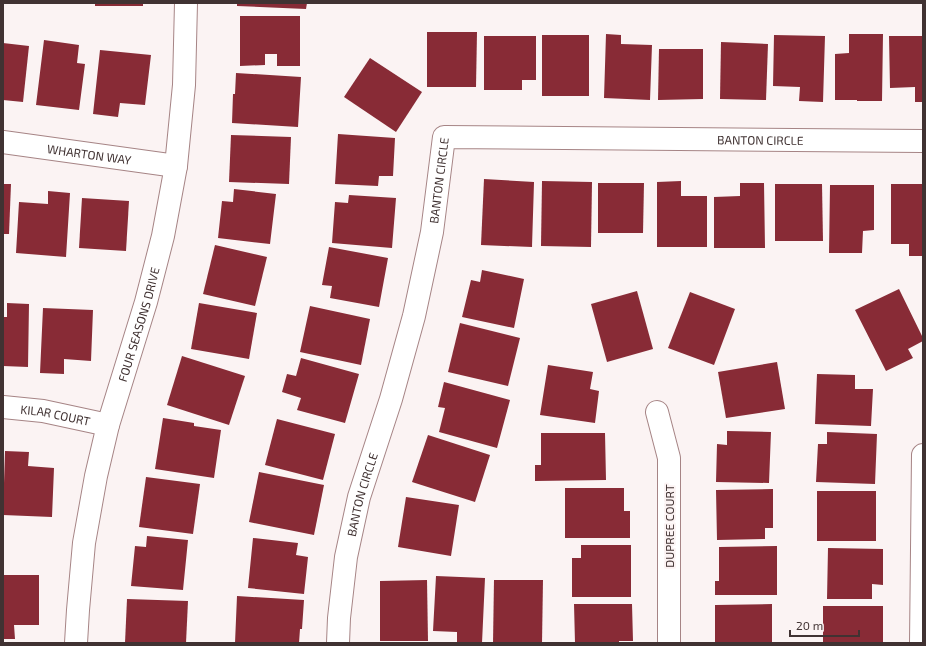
<svg xmlns="http://www.w3.org/2000/svg" width="926" height="646" viewBox="0 0 926 646" font-family="'Exo 2',sans-serif">
<style>
.building{fill:#882b36}
.lines{fill:none;stroke-linecap:round;stroke-linejoin:round}
.minor-casing{stroke:#a68485;stroke-width:24}
.tertiary-casing{stroke:#a68485;stroke-width:24}
.minor{stroke:#fff;stroke-width:22}
.tertiary{stroke:#fff;stroke-width:22}
.labels{text-anchor:middle;dominant-baseline:central;stroke-width:4;stroke-linejoin:round;paint-order:stroke}
.street-label{font-size:12px;fill:#403232;stroke:#fbf3f3}
</style>
<rect width="100%" height="100%" fill="#fbf3f3"/>
<!-- building -->
<g class="building">
<rect x="95" y="3" width="48" height="3"/>
<path d="M237,3H307L306,9L237,6Z"/>
<path d="M240,16H300V66H277V54H265V65L240,66Z"/>
<path d="M427,32H477L476,87H427Z"/>
<path d="M606,34L621,35V44L652,45L650,100L604,98Z"/>
<path d="M849,34H883L882,101H857V100H835V54L849,53Z"/>
<rect x="542" y="35" width="47" height="61"/>
<path d="M774,35L825,36L823,102L799,101L800,87L773,86Z"/>
<path d="M484,36H536V80H522V90H484Z"/>
<path d="M889,36H923V102H915V87L890,88Z"/>
<path d="M44,40L79,45L77,63L85,64L79,110L36,105Z"/>
<path d="M721,42L768,44L766,100L720,99Z"/>
<path d="M3,43L29,46L23,102L3,100Z"/>
<path d="M659,49H703V99L658,100Z"/>
<path d="M100,50L151,55L145,105L120,103L118,117L93,114Z"/>
<path d="M370,58L422,92L396,132L344,97Z"/>
<path d="M236,73L301,77L298,127L232,123L233,94H235Z"/>
<path d="M338,134L395,138L393,176H379L378,186L335,184Z"/>
<path d="M231,135L291,137L289,184L229,182Z"/>
<path d="M484,179L534,182L532,247L481,245Z"/>
<path d="M542,181L592,182L591,247L541,246Z"/>
<path d="M681,181V196H707V247H657V182Z"/>
<path d="M598,183H644L643,233H598Z"/>
<path d="M740,183H764L765,248H714V197L740,196Z"/>
<path d="M3,184H11L9,234H3Z"/>
<path d="M775,184H822L823,241H775Z"/>
<path d="M891,184H923V256H909V244H891Z"/>
<path d="M830,185H874V230L863,231L862,253H829Z"/>
<path d="M234,189L276,194L270,244L218,238L222,201L233,202Z"/>
<path d="M48,191L70,193L66,257L16,253L19,202L48,204Z"/>
<path d="M349,195L396,198L392,248L332,243L335,202L348,203Z"/>
<path d="M82,198L129,201L126,251L79,248Z"/>
<path d="M215,245L267,257L255,306L203,294Z"/>
<path d="M329,247L388,258L379,307L330,298L332,286L322,285Z"/>
<path d="M482,270L524,279L514,328L462,317L471,280L480,282Z"/>
<path d="M899,289L923,338V341L908,349L913,358L886,371L855,310Z"/>
<path d="M637,291L653,349L607,362L591,304Z"/>
<path d="M690,292L735,309L714,365L668,348Z"/>
<path d="M7,303L29,304L28,367L3,366V317H7Z"/>
<path d="M199,303L257,313L249,359L191,349Z"/>
<path d="M310,306L370,319L361,365L300,352Z"/>
<path d="M43,308L93,310L91,361L64,359V374L40,373Z"/>
<path d="M460,323L520,338L508,386L448,372Z"/>
<path d="M182,356L245,376L229,425L167,405Z"/>
<path d="M301,358L359,374L345,423L297,410L301,398L282,392L287,374L296,376Z"/>
<path d="M777,362L785,409L726,418L718,372Z"/>
<path d="M548,365L593,372L590,389L599,391L595,423L540,415Z"/>
<path d="M817,374L855,375V389H873L871,426L815,424Z"/>
<path d="M444,382L510,400L497,448L439,432L445,408L438,407Z"/>
<path d="M163,418L194,423V426L221,430L214,478L155,469Z"/>
<path d="M277,419L335,434L323,480L265,465Z"/>
<path d="M727,431L771,432L769,483L716,482L717,444L727,445Z"/>
<path d="M827,432L877,434L875,484L816,482L818,444H827Z"/>
<path d="M541,433H605L606,480L535,481V465H541Z"/>
<path d="M428,435L490,455L475,502L412,482Z"/>
<path d="M5,451L29,452L28,466L54,468L52,517L3,515Z"/>
<path d="M259,472L324,485L314,535L249,522Z"/>
<path d="M146,477L200,484L193,534L139,527Z"/>
<path d="M565,488H624V511H630V538H565Z"/>
<path d="M773,489V528H765V539L717,540L716,490Z"/>
<rect x="817" y="491" width="59" height="50"/>
<path d="M406,497L459,505L451,556L398,547Z"/>
<path d="M147,536L188,540L183,590L131,586L135,546L146,547Z"/>
<path d="M253,538L298,543L296,555L308,557L304,594L248,588Z"/>
<path d="M581,545H631V597H572V558H581Z"/>
<path d="M777,546V595H715V581H719V547Z"/>
<path d="M828,548L883,549V585L872,584V599H827Z"/>
<path d="M3,575H39V625H14L15,639H3Z"/>
<path d="M436,576L485,578L482,643H457V632L433,631Z"/>
<path d="M427,580L428,641H380V581Z"/>
<path d="M494,580H543L542,643H493Z"/>
<path d="M237,596L304,600L302,629H300L299,643H235Z"/>
<path d="M127,599L188,601L186,643H125Z"/>
<path d="M574,604H632L633,641H619V643H575Z"/>
<path d="M772,604V643H715V605Z"/>
<rect x="823" y="606" width="60" height="37"/>
</g>
<g class="lines">
<defs>
<g id="minor">
<path id="s1" d="M3,142L176,166"/>
<path id="s2" d="M3,407L43,411L108,425"/>
<path d="M657,412L669,458V643"/>
<path id="s3" d="M338,643L339,618L346,557L359,497L391,399L414,316L432,232L444,137L923,141"/>
<path d="M921,643L923,455"/>
</g>
<g id="tertiary">
<path id="s4" d="M76,643L78,610L84,543L96,476L108,425L146,302L163,236L176,166L184,85L186,3"/>
</g>
</defs>
<!-- minor casing -->
<use href="#minor" class="minor-casing"/>
<!-- tertiary casing -->
<use href="#tertiary" class="tertiary-casing"/>
<!-- minor -->
<use href="#minor" class="minor"/>
<!-- tertiary -->
<use href="#tertiary" class="tertiary"/>
</g>
<g class="labels">
<!-- street labels -->
<g class="street-label">
<text stroke="none"><textPath href="#s3" startOffset="835">BANTON CIRCLE</textPath></text>
<text stroke="none"><textPath href="#s1" startOffset="87">WHARTON WAY</textPath></text>
<text stroke="none"><textPath href="#s3" startOffset="475">BANTON CIRCLE</textPath></text>
<text stroke="none"><textPath href="#s4" startOffset="326">FOUR SEASONS DRIVE</textPath></text>
<text stroke="none"><textPath href="#s2" startOffset="53">KILAR COURT</textPath></text>
<text stroke="none"><textPath href="#s3" startOffset="151">BANTON CIRCLE</textPath></text>
<text transform="translate(669 526) rotate(-90)">DUPREE COURT</text>
</g>
</g>
<!-- border -->
<rect width="926" height="646" fill="none" stroke="#403232" stroke-width="8"/>
<!-- scale -->
<path d="M790 630v6h69v-6" fill="none" stroke="#403232" stroke-width="2"/>
<text x="796" y="630" font-size="12" fill="#403232" stroke="#fbf3f3" stroke-width="3" paint-order="stroke">20 m</text>
</svg>
